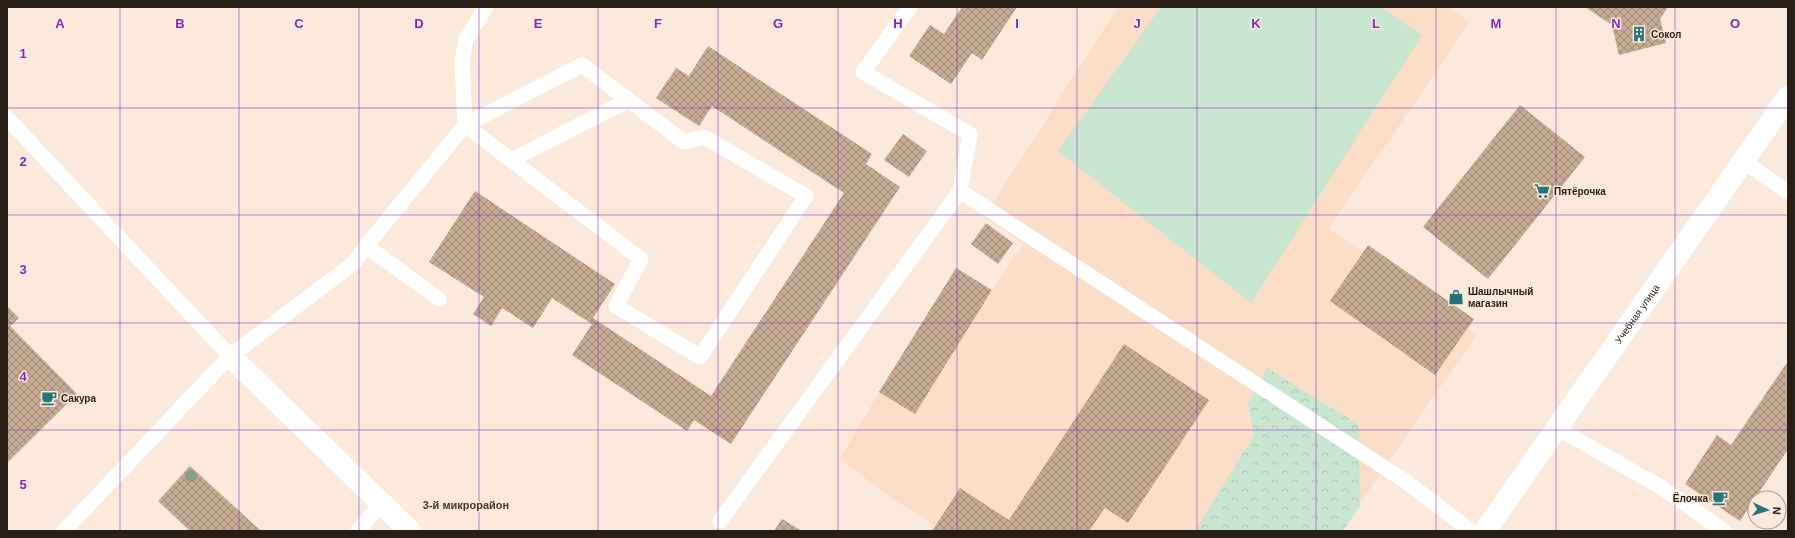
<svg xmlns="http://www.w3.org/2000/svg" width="1795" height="538" viewBox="0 0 1795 538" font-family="Arial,sans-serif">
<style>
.built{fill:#fadec8}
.forest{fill:url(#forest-crowns)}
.garden{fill:#c9e6d1}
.building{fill:url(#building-cross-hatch)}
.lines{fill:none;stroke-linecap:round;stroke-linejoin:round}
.service{stroke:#fff;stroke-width:15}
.minor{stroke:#fff;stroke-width:22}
.tree{fill:#899c85}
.grid{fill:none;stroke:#7b2cbf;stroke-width:1;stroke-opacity:0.55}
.labels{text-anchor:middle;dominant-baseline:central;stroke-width:3;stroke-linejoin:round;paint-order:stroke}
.poi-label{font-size:10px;font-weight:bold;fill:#281e16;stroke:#fbeadc;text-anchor:start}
.street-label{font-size:10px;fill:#281e16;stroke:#fbeadc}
.neighbourhood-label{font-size:11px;font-weight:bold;fill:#4c3623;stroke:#fbeadc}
.grid-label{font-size:13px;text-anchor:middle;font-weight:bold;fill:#7b2cbf;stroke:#fbeadc;stroke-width:3;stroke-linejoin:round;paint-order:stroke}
</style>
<defs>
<pattern id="forest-crowns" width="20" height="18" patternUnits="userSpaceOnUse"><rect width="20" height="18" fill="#c9e6d1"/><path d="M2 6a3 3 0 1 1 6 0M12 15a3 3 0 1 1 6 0" fill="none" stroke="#adc5b3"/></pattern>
<pattern id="building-cross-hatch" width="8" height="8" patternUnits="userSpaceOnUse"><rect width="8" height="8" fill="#c5aa94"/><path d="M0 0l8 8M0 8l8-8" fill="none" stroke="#a08a78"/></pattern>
</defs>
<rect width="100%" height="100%" fill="#fbeadc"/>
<!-- built -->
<path class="built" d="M1118,7H1449L1470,22L1329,228L1477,334L1341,531H932L935,526L891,498L840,459L879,392L915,414L992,290L1024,244L984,217Z"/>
<!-- forest -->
<path class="forest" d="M1267,368L1359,425L1360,506L1343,531H1195L1254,435L1248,404Z"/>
<!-- garden -->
<path class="garden" d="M1161,7H1381L1422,35L1251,303L1058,151Z"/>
<!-- building -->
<g class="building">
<path d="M962,7H1017L982,60L972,53L951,84L909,56L930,25L944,34Z"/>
<path d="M1585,7H1668L1660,19L1666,43L1619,55L1612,25Z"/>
<path d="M708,46L872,154L866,164L900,187L731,444L694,420L687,431L572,355L592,324L552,298L533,328L502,308L491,326L473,314L484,297L429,262L475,191L615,284L593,318L711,396L844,193L712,106L699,126L656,98L676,68L689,76Z"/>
<path d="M1520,105L1585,157L1488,279L1423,227Z"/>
<path d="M903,134L927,151L909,177L884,160Z"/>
<path d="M986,223L1013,243L998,264L971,244Z"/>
<path d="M1368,245L1474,319L1435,375L1330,301Z"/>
<path d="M956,268L992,290L915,414L879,392Z"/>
<path d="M7,306L19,318L10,326L77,394L7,463Z"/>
<path d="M1124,344L1209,400L1128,523L1105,508L1089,531H932L960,488L1009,520Z"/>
<path d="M1788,361V449L1740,521L1685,484L1717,435L1731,445Z"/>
<path d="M190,466L261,531H190L158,501Z"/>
<path d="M782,519L802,531H774Z"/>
</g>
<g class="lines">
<!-- service -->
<g class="service">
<path d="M910,7L863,72L970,134L960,191"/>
<path d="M582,65L684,142L704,137L806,196L700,357L616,306L641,259L465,125Z"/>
<path d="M7,118L230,356"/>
<path d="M511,160L629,100"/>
<path d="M1743,161L1788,192"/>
<path d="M366,246L439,299"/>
<path d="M1557,428L1659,486L1724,531"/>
<path d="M720,521L960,191L1408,483L1471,531"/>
<path d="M64,531L230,356L354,263L366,246L465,125L462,62L466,39L486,7"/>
<path d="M358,531L381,503"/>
</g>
<!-- minor -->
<g class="minor">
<path d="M230,356L410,531"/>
<path id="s1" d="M1485,531L1788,97"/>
</g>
</g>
<!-- trees -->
<circle class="tree" cx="191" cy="476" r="6"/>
<!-- grid -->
<path class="grid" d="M120,7V531M239,7V531M359,7V531M479,7V531M598,7V531M718,7V531M838,7V531M957,7V531M1077,7V531M1197,7V531M1316,7V531M1436,7V531M1556,7V531M1675,7V531M7,108H1788M7,215H1788M7,323H1788M7,430H1788"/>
<!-- icons -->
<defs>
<symbol id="building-bare" viewBox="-9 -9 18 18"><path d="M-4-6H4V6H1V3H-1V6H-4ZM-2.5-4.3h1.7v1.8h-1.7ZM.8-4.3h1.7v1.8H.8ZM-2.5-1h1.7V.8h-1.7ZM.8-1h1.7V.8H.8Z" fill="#29737a" stroke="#fbeadc" stroke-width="2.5" paint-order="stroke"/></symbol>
<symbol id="supermarket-bare" viewBox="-9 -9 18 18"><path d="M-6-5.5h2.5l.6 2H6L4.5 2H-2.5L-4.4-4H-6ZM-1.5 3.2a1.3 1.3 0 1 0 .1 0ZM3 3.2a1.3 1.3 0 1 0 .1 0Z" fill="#29737a" stroke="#fbeadc" stroke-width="2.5" paint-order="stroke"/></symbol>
<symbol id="shop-bare" viewBox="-9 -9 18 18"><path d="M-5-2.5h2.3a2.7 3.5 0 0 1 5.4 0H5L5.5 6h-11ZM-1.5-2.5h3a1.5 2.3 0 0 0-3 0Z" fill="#29737a" stroke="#fbeadc" stroke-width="2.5" paint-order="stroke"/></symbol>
<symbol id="cafe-bare" viewBox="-9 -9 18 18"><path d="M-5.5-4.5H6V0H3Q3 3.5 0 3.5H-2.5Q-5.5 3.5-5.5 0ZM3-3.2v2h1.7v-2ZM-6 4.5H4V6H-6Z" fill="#29737a" stroke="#fbeadc" stroke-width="2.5" paint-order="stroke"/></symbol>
</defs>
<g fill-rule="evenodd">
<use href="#building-bare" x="1628" y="23" width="22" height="22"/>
<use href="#supermarket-bare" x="1531" y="180" width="22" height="22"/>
<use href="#shop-bare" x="1445" y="286" width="22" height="22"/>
<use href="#cafe-bare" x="38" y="387" width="22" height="22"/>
<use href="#cafe-bare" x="1709" y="487" width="22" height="22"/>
</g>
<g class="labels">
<!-- poi labels -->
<g class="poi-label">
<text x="1651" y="34">Сокол</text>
<text x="1554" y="191">Пятёрочка</text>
<text x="1468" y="291">Шашлычный<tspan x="1468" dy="12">магазин</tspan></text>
<text x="61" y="398">Сакура</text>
<text x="1708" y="498" text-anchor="end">Ёлочка</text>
</g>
<!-- street labels -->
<g class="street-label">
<text stroke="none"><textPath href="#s1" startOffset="265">Учебная улица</textPath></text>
</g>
<!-- neighbourhood labels -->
<g class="neighbourhood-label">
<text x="466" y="505">3-й микрорайон</text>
</g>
</g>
<g class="grid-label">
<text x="60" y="28">A</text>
<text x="180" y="28">B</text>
<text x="299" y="28">C</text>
<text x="419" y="28">D</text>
<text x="538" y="28">E</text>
<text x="658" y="28">F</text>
<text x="778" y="28">G</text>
<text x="898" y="28">H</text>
<text x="1017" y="28">I</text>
<text x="1137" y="28">J</text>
<text x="1256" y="28">K</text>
<text x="1376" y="28">L</text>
<text x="1496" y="28">M</text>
<text x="1616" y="28">N</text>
<text x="1735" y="28">O</text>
<text x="23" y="58">1</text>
<text x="23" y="166">2</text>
<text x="23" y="274">3</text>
<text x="23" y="381">4</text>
<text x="23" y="489">5</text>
</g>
<!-- border -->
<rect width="1795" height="538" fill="none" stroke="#281e16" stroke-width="16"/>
<!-- north arrow -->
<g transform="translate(1767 510) rotate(94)"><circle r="19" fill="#fbeadc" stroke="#a7988d"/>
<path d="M0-3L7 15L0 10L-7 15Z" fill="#29737a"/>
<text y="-6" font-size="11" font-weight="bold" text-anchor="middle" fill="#281e16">N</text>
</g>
</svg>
